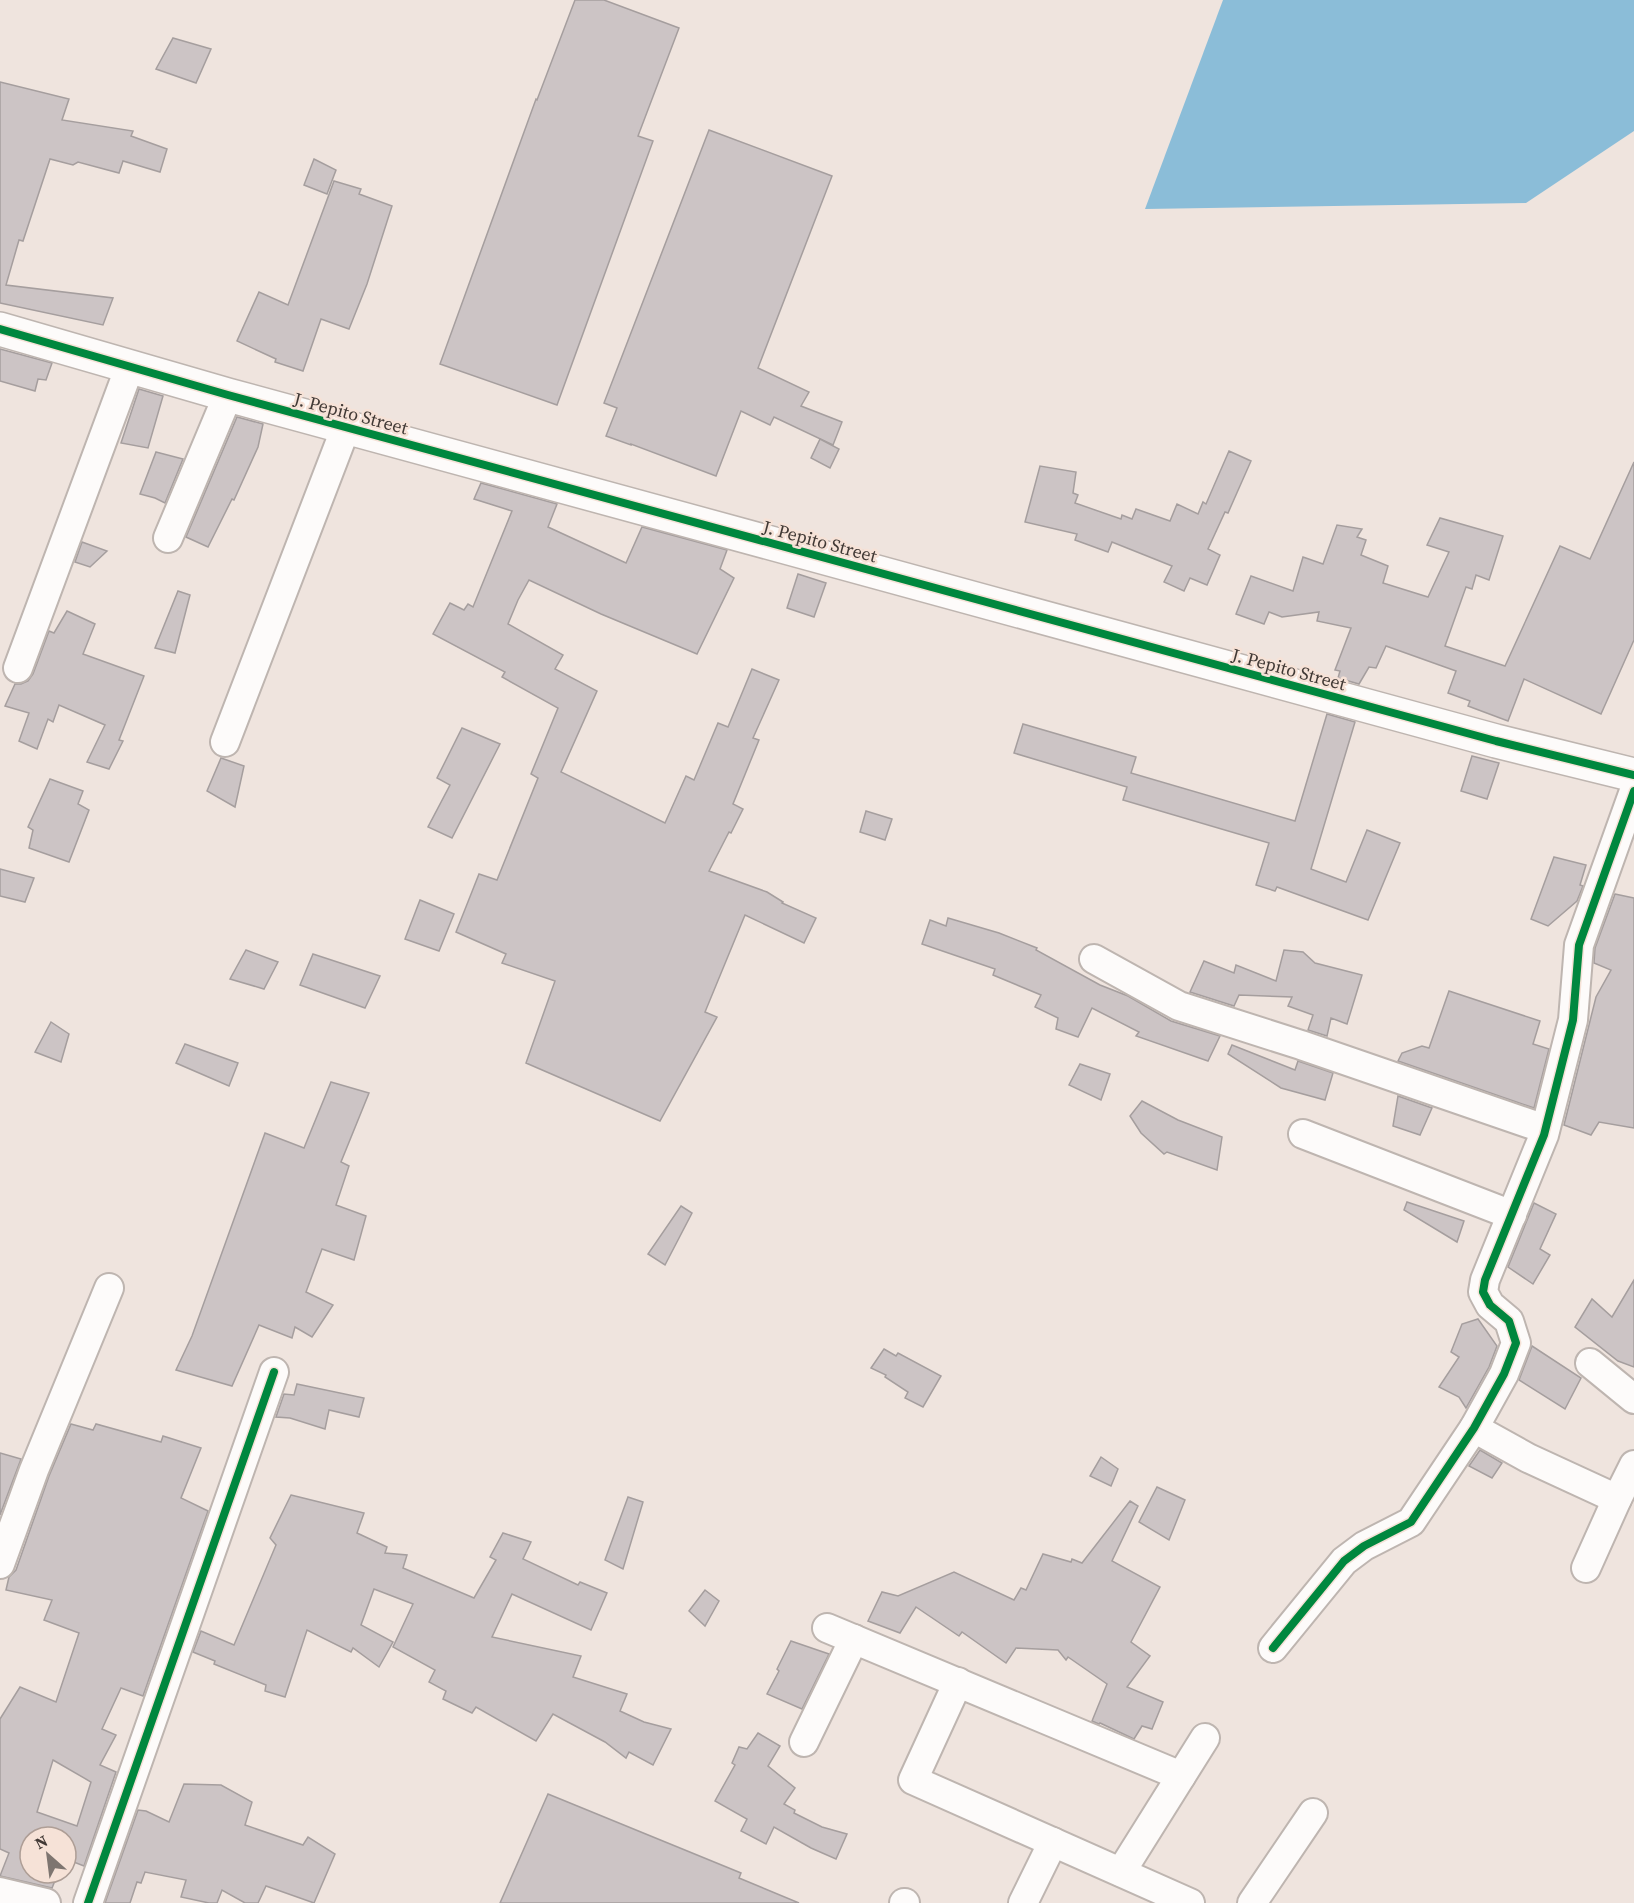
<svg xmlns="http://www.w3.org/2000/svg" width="1634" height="1903" viewBox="0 0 1634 1903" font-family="'Source Serif 4',serif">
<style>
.water{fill:#8bbdd8}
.building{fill:#ccc4c5;stroke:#a59e9e;stroke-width:1.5;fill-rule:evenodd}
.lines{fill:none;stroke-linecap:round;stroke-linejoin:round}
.minor-casing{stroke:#beb5b0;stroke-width:32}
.tertiary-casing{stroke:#beb5b0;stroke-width:36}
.minor{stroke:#fdfbfa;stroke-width:28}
.tertiary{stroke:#fdfbfa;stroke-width:33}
.cycleway-casing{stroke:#f6e2d7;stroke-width:11}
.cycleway{stroke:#00873e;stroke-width:8}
.labels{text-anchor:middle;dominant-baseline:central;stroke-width:5;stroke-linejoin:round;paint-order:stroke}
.street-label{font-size:18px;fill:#413935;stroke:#f6e2d7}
</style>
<rect width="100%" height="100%" fill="#efe4de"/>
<!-- water -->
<path class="water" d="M1223,0H1634V131L1526,203L1145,209Z"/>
<!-- building -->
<g class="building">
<path d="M575,0H604L679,28L638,136L653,141L557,405L440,364L536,99L537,100Z"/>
<path d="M173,38L211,49L196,83L156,69Z"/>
<path d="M0,82L69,99L62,120L133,131L131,136L167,149L160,172L123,161L119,173L78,162L73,165L50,159L23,241L19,240L6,285L113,298L103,325L0,303Z"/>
<path d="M709,130L832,176L758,368L809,392L801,406L842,422L833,445L774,417L770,425L741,411L716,476L631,444V445L606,436L617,408L604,403Z"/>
<path d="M314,159L336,170L327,194L304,185Z"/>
<path d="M334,181L361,189L359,194L392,206L367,284L349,329L321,319L303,371L275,362L276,359L237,341L259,292L288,305Z"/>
<path d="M0,349L52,363L46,380L38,379L35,391L0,381Z"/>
<path d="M139,389L163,396L148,448L121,443Z"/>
<path d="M237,417L263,424L258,447L234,500L232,499L208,547L186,537Z"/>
<path d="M820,439L839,449L830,468L811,458Z"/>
<path d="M1229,451L1251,461L1228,513L1225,512L1208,549L1220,555L1207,585L1190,578L1184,591L1164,582L1172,566L1112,542L1108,552L1075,540L1077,534L1025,522L1040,466L1076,472L1073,493L1078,495L1075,503L1121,519L1122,515L1132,519L1136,509L1170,521L1177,504L1198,514L1203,502L1206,504Z"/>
<path d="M156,452L183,459L165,503L155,498L140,494Z"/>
<path d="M1634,462V640L1601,714L1524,679L1508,721L1468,706L1470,701L1448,693L1456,671L1386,646L1376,668L1369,667L1359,684L1338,678L1340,671L1335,670L1351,628L1317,621L1319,612L1282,617L1269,612L1264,624L1236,614L1251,576L1293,591L1303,557L1323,564L1337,525L1362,529L1357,537L1366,540L1361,555L1388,566L1383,583L1428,597L1449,552L1427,545L1440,518L1503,536L1489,580L1476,575L1472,589L1466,587L1445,646L1505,666L1560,546L1590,559Z"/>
<path d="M481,483L557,504L548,527L626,563L642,527L727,550L720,569L734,578L697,654L601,614L529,580L518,600L508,624L563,655L555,669L597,691L561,772L665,823L686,776L694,780L718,723L728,727L752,669L779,680L753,738L759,740L733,804L743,809L731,833L729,832L709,871L767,892L783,902L782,903L816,918L804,943L745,915L705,1012L717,1017L660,1121L526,1063L555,981L502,963L506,954L456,932L479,874L497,880L538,778L531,774L558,708L502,677L505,672L433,634L450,603L464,610L468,604L473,607L512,511L474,499Z"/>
<path d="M82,542L107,551L90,567L75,562Z"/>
<path d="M798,574L826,583L814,617L787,608Z"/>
<path d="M178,591L190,595L175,653L155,648Z"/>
<path d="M67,611L95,624L83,654L144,676L119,740L123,741L109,769L87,762L105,725L59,705L53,722L48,719L37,749L19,741L29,713L5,706L15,684H21L28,681L33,674L49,631L54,633Z"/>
<path d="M1327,714L1355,722L1311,869L1346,882L1367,830L1400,843L1368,920L1277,887L1275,891L1256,885L1269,843L1123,800L1127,787L1014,753L1023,724L1136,757L1131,773L1295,821Z"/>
<path d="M462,728L500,744L452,838L428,827L450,785L437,778Z"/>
<path d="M1472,756L1499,763L1487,799L1461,791Z"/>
<path d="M221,758L244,766L235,807L207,791Z"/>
<path d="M50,779L83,791L78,804L89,810L69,862L29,848L33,830L28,827Z"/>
<path d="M866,811L892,819L885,840L860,832Z"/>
<path d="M1554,857L1586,865L1580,885L1583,886L1577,901L1548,926L1531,919Z"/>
<path d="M0,869L34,878L25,902L0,896Z"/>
<path d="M1615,894L1634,898V1128L1599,1122L1591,1135L1564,1125L1596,997L1611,970L1594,963L1595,948Z"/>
<path d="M420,900L454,914L439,951L405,939Z"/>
<path d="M948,918L999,933L1037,948L1036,950L1100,985L1128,996L1171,1021L1220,1036L1208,1061L1136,1036L1139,1032L1092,1008L1078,1037L1056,1029L1058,1018L1035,1007L1041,995L993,975L995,969L922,944L930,920L946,926Z"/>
<path d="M246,950L278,962L264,989L230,979Z"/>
<path d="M1284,950L1303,952L1315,963L1362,975L1347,1024L1331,1018L1327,1036L1308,1030L1313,1015L1288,1006L1292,997L1239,995L1234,1006L1190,992L1204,961L1234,973L1236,965L1276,981Z"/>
<path d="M313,954L380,976L365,1008L300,985Z"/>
<path d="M1449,991L1540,1021L1533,1044L1549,1049L1534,1108L1398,1061L1402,1053L1422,1046L1429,1048Z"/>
<path d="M51,1022L69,1034L61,1062L35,1052Z"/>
<path d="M185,1044L238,1063L229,1086L176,1063Z"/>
<path d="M1232,1045L1295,1070L1298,1061L1333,1073L1325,1100L1281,1088L1228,1054Z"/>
<path d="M1080,1064L1110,1074L1101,1100L1069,1085Z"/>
<path d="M331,1082L369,1093L341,1162L349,1166L336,1205L366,1216L354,1260L322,1249L306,1292L333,1305L312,1337L295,1327L292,1338L259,1325L232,1386L176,1370L192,1336L265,1133L304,1148Z"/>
<path d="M1398,1096L1432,1108L1420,1135L1393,1126Z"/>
<path d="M1142,1101L1178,1120L1222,1137L1217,1170L1167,1152L1164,1154L1141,1133L1130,1116Z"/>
<path d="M1407,1202L1464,1221L1457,1242L1404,1210Z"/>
<path d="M1534,1203L1556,1214L1540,1249L1550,1255L1533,1284L1508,1267Z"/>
<path d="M681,1206L692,1213L665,1265L648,1254Z"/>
<path d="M1634,1280V1367L1618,1361L1575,1327L1592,1299L1612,1317Z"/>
<path d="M1478,1319L1497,1346L1489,1367L1466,1408L1459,1397L1439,1387L1459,1357L1451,1352L1462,1324Z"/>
<path d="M1532,1346L1581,1378L1565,1409L1519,1380Z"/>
<path d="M884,1349L896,1356L898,1353L941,1376L923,1407L905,1398L908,1392L885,1377L886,1375L871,1368Z"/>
<path d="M297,1384L364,1398L359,1417L329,1410L325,1429L290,1418L276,1417L284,1394L294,1395Z"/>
<path d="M71,1424L93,1430L96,1424L161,1442L163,1436L201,1448L181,1498L208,1511L143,1696L121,1688L102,1729L116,1735L100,1765L116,1772L84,1866L66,1859V1837H30V1873H58L52,1888L0,1876L9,1853L0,1849V1719L20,1687L56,1702L79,1633L44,1620L52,1600L6,1590L9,1577L16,1570L49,1476ZM53,1760L91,1782L77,1826L37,1812Z"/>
<path d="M1480,1450L1502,1463L1492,1478L1469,1466Z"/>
<path d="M0,1453L21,1459L0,1515Z"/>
<path d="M1101,1457L1118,1469L1111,1486L1090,1476Z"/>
<path d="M1157,1487L1185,1500L1169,1540L1139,1522Z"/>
<path d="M291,1495L364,1513L357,1533L387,1547L385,1553L407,1555L403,1568L474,1598L496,1560L490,1557L503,1533L531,1542L523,1559L578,1585L580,1582L607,1593L591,1630L512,1594L492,1637L581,1656L573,1677L627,1694L620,1711L644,1722L671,1729L653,1765L629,1752L626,1758L605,1742L553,1714L536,1741L476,1707L472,1713L443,1699L446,1691L429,1682L435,1670L393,1647L413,1604L374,1589L361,1625L393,1642L379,1667L353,1648L351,1652L307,1630L285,1697L265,1691L266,1685L214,1664L215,1661L193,1652L201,1631L234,1645L276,1545L270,1538Z"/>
<path d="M628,1497L643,1502L623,1569L605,1560Z"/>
<path d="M1130,1501L1138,1506L1112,1561L1160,1587L1131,1642L1150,1656L1127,1687L1163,1702L1152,1729L1142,1726L1134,1739L1100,1723L1099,1724L1092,1721L1107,1684L1068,1657L1066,1660L1058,1650L1016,1648L1006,1663L962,1632L959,1636L916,1607L900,1633L868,1621L882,1592L898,1596L954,1572L1014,1600L1021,1588L1026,1590L1043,1554L1071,1562L1072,1559L1082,1563Z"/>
<path d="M705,1590L719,1601L705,1626L689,1611Z"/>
<path d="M791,1641L829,1654L802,1709L767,1694L779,1671L777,1669Z"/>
<path d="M758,1733L780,1746L768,1766L795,1788L784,1804L795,1810L794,1813L822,1827L847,1834L836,1859L811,1848L774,1827L766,1844L741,1831L747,1819L715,1801L735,1765L732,1763L739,1747L747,1749Z"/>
<path d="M184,1784L221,1785L252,1802L245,1825L303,1845L308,1837L335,1854L314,1903L266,1886L258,1903H245L222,1890L217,1903H209L181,1897L186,1880L145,1872L141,1883L137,1882L130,1903H105L138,1810L146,1811L169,1822Z"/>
<path d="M548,1794L741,1873L739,1878L799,1903H500Z"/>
</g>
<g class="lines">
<defs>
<g id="minor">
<path d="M168,538L228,395"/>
<path d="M18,668L130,366"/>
<path d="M225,742L346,427"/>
<path d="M1094,959L1179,1006L1301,1045L1545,1129"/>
<path d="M1303,1134L1512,1215"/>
<path d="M1590,1363L1634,1399"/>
<path d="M1474,1428L1528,1458L1617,1499"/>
<path d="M0,1564L34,1470L109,1288"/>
<path d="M1586,1568L1617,1499L1634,1465"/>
<path d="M827,1628L1181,1776"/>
<path d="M1273,1648L1344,1561L1364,1546L1411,1522L1474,1428L1504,1374L1516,1343L1509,1321L1490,1305L1483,1292L1485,1280L1544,1135L1573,1020L1579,945L1634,791"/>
<path d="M958,1682L913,1780L1190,1903"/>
<path d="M804,1742L854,1639"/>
<path d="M1121,1872L1205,1738"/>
<path d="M0,1892L46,1903"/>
<path d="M88,1903L274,1372"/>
<path d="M904,1903H905"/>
<path d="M1023,1903L1053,1842"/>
<path d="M1252,1903L1313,1813"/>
</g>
<path id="tertiary" d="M0,329L228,395L1496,741L1634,775"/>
</defs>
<!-- minor casing -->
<use href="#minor" class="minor-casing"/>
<!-- tertiary casing -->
<use href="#tertiary" class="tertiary-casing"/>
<!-- minor -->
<use href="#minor" class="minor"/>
<!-- tertiary -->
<use href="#tertiary" class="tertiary"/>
<defs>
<g id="cycleway">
<path d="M0,329L228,395L1496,741L1634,775"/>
<path d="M1273,1648L1344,1561L1364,1546L1411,1522L1474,1428L1504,1374L1516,1343L1509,1321L1490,1305L1483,1292L1485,1280L1544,1135L1573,1020L1579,945L1634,791"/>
<path d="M88,1903L274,1372"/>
</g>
</defs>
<!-- cycleway casing -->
<use href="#cycleway" class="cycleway-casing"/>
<!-- cycleway -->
<use href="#cycleway" class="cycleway"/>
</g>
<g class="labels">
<!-- street labels -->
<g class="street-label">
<text transform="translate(351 413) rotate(15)">J. Pepito Street</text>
<text transform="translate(820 541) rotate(15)">J. Pepito Street</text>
<text transform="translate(1289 669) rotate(15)">J. Pepito Street</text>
</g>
</g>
<!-- north arrow -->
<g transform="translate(48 1855) rotate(332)"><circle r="28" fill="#f6e2d7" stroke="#ae9e96" stroke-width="1.5"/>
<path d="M0-4.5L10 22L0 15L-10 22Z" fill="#7e7570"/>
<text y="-9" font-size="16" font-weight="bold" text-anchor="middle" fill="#413935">N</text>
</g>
</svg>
